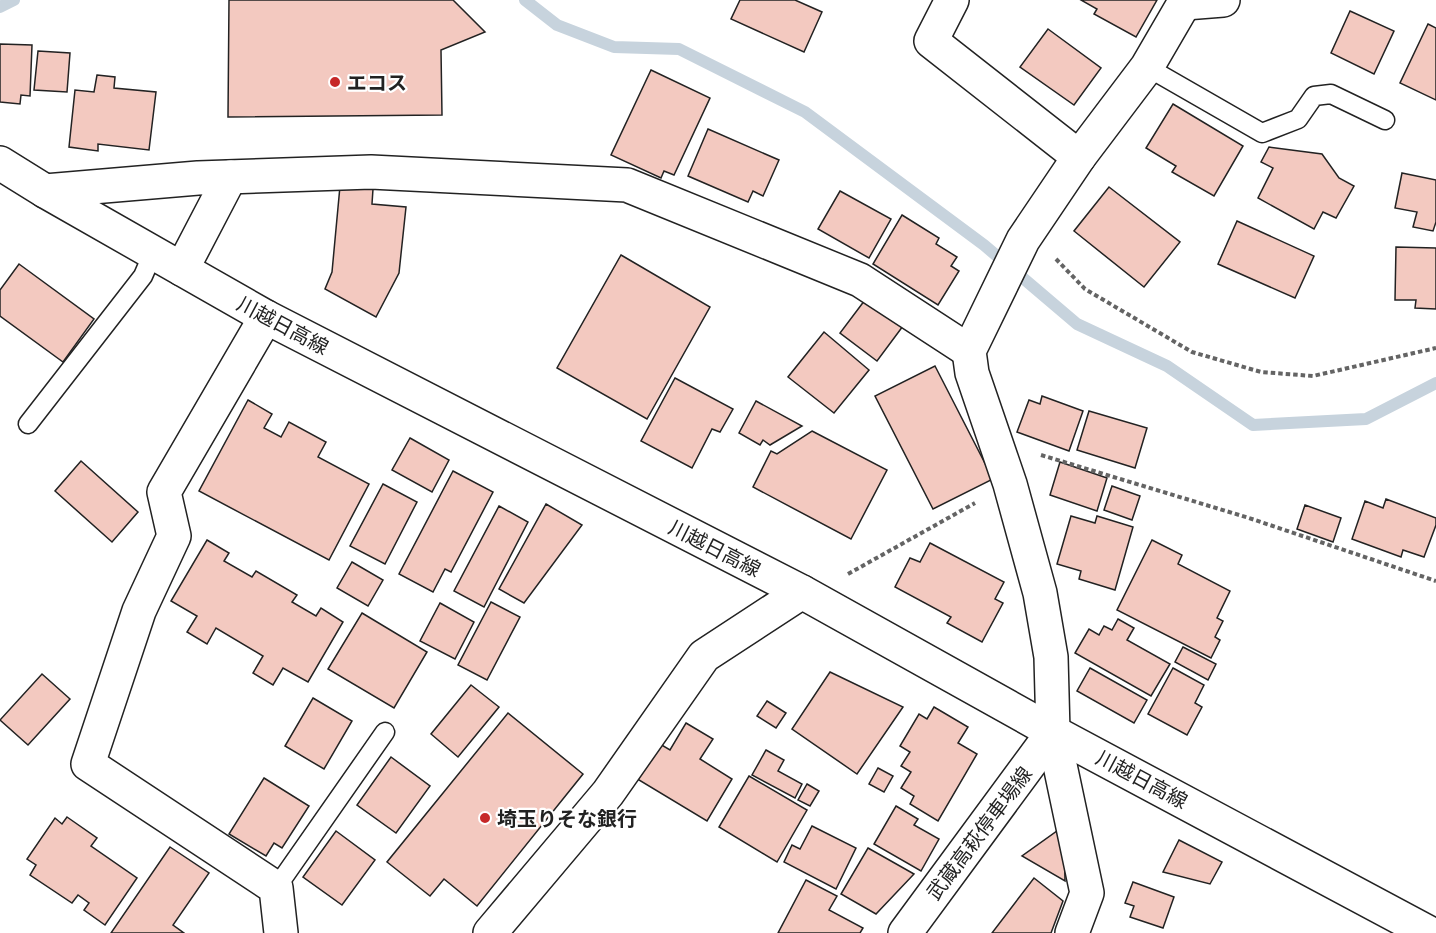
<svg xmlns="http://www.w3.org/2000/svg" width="1436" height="933" viewBox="0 0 1436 933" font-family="'Noto Serif','Noto Sans JP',serif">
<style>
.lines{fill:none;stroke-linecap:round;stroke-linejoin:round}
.stream{stroke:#c7d3dd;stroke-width:12}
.building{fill:#f3c9c0;stroke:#222;stroke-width:1.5}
.lane-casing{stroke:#222;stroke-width:21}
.street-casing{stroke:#222;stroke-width:36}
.secondary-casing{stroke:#222;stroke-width:36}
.primary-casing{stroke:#222;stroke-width:36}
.path{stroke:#646464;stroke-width:4;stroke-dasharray:4.5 3;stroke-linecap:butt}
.lane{stroke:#fff;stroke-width:18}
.street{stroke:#fff;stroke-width:33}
.secondary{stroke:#fff;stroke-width:33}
.primary{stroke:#fff;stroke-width:33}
.poi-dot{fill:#c62828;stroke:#fff;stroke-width:2}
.labels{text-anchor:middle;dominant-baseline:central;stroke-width:4.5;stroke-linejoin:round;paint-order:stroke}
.poi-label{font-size:20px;font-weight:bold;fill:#222;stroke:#fff;text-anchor:start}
.street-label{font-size:20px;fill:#222;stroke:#fff}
</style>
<rect width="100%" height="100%" fill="#fff"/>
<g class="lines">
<!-- stream -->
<g class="stream">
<path d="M525,0L557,25L614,47L679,49L805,112L984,245L1077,324L1167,366L1253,425L1366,419L1436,383"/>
<path d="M0,7L14,0"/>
</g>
</g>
<!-- building -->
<g class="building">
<path d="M229,0H453L485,32L441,50L442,115L228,117Z"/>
<path d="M740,0H795L822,12L804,52L731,19Z"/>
<path d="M1081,0H1157L1136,37L1094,14L1097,9Z"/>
<path d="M1350,11L1394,31L1374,74L1331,53Z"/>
<path d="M1428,24L1436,28V100L1400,83Z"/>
<path d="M1048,29L1101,68L1074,105L1020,67Z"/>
<path d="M0,44L32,45L30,96L21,95L20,104L0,102Z"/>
<path d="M38,51L70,53L67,92L34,90Z"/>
<path d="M651,70L710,98L674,175L664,171L661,178L611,155Z"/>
<path d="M97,75L115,77L114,88L156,92L149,150L98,144V151L69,147L75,90L94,92Z"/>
<path d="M1173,104L1243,146L1214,196L1172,172L1176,166L1146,148Z"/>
<path d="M708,129L779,160L763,196L753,191L748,202L688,176Z"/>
<path d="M1269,147L1322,154L1339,178L1354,186L1336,218L1323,212L1314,229L1258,198L1273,168L1261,162Z"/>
<path d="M1402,173L1436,180V222L1433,231L1413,227L1417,212L1395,208Z"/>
<path d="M340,186L373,189L372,204L406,207L399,273L376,317L325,289L332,272Z"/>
<path d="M1109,187L1180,242L1144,287L1074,231Z"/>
<path d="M840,191L891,219L869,258L818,229Z"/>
<path d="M902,215L939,238L936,244L957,257L951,266L959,271L938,305L873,264Z"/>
<path d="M1237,221L1314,256L1295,298L1218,264Z"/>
<path d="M1396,247L1436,248V309L1415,308L1416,300H1395Z"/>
<path d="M621,255L710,307L647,419L557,368Z"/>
<path d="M19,264L94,319L63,362L0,316V290Z"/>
<path d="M871,292L903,326L877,361L840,333Z"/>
<path d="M824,332L869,370L834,413L788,377Z"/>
<path d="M935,366L993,479L933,509L875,396Z"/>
<path d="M675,378L733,409L720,432L712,429L692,468L641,441Z"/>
<path d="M1042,396L1083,411L1069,451L1017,432L1029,400L1040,404Z"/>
<path d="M248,400L272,414L264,428L281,437L289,422L326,442L318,457L369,484L329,560L199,491Z"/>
<path d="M756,401L802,426L770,445L763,440L760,445L739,433Z"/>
<path d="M1089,411L1147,428L1135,468L1077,450Z"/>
<path d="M812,431L887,470L851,539L753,487L771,451L777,454Z"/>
<path d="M410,438L449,460L432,492L392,470Z"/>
<path d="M81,461L138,512L112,542L55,491Z"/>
<path d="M1060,462L1107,478L1097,511L1050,495Z"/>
<path d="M453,471L493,492L451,572L445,569L433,592L399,574Z"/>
<path d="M383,484L417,502L385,564L350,546Z"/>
<path d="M1112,486L1140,496L1132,520L1104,510Z"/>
<path d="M1386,499L1436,518V525L1424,557L1403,550L1401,557L1352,539L1365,501L1383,508Z"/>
<path d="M546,504L582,525L524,603L499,589Z"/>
<path d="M1305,505L1341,518L1333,542L1297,529Z"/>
<path d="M499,506L528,522L484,607L454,591Z"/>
<path d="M1071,516L1095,523L1097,516L1133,527L1115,590L1079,579L1081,571L1057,564Z"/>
<path d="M207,540L229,553L224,561L252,577L256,571L297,595L292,602L316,616L321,608L343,622L308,682L283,668L273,685L253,673L263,656L216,628L207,644L187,632L197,616L171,601Z"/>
<path d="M1152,540L1182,555L1178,564L1230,591L1217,618L1223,621L1215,637L1220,640L1211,658L1117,610Z"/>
<path d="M930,543L1004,582L995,599L1003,603L982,642L947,623L951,617L895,587L910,558L920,562Z"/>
<path d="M352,562L383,580L368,606L337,588Z"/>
<path d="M491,602L520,617L487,680L458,665Z"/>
<path d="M440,603L474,622L455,659L420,641Z"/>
<path d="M362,613L427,652L394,708L328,669Z"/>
<path d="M1118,619L1134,628L1127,640L1170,664L1151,696L1075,653L1089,629L1099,635L1104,626L1112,630Z"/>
<path d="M1183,647L1216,664L1208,680L1175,662Z"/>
<path d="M1090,668L1147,700L1134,723L1077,691Z"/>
<path d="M1173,668L1204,685L1195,703L1202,707L1187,735L1148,714Z"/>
<path d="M830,672L903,707L857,774L792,729Z"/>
<path d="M42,674L70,699L28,745L0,720Z"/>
<path d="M471,685L499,707L458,757L431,734Z"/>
<path d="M313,698L352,721L324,769L285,746Z"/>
<path d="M767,701L786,713L776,728L757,716Z"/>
<path d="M934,707L968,727L958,743L977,754L938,821L910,804L914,796L901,788L911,772L901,766L910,752L900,746L919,714L927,719Z"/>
<path d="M508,713L583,774L477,906L444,879L430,896L387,862Z"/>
<path d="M686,723L713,739L700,759L732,779L707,821L634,777L655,741L670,750Z"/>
<path d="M766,750L784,760L778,771L802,784L795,798L752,775Z"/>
<path d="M391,757L430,786L396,833L357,805Z"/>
<path d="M878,768L893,776L884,792L869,784Z"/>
<path d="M749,776L807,810L777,862L719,827Z"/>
<path d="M264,778L309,806L282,848L274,843L266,856L229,834Z"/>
<path d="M807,784L819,791L810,806L798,800Z"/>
<path d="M896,806L918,819L914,825L939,839L921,871L874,844Z"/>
<path d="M67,817L97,838L91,846L137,878L105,925L84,910L89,903L78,895L72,903L30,875L36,865L27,859L55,818L62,824Z"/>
<path d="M812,826L856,848L836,889L784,862L792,845L800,849Z"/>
<path d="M1064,826L1065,881L1022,856Z"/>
<path d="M336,831L375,860L342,905L303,877Z"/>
<path d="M1179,840L1222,862L1210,884L1163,872Z"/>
<path d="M170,847L209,873L173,925L184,933H111Z"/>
<path d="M868,848L914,874L876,914L841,894Z"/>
<path d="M1034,878L1063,901L1051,933H992Z"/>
<path d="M806,880L837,896L829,910L863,928L860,933H778Z"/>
<path d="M1133,882L1174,897L1163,928L1130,917L1134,906L1125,903Z"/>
</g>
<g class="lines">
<defs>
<g id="lane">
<path d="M1147,67L1262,133L1298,119L1314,96L1331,94L1385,120"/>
<path d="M28,424L143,276L153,253"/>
<path d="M276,888L385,732"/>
</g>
<g id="street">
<path d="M952,0L931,41L1079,157"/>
<path d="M1185,3L1223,0"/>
<path d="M45,191L198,178L371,172L627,185L860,280L969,351"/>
<path d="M182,269L230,177"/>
<path d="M266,317L164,492L174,536L139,611L88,764L276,888L281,933"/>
<path d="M490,933L608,793L704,656L802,592"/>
<path d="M1072,933L1087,893L1053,732L1051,657L1040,593L1010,484L972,373L969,351L1023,240L1079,157L1147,67L1186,0"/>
</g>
<path id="secondary" d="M905,933L1053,732"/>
<path id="primary" d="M0,163L45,191L266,317L802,592L1053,732L1429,933"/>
</defs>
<!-- lane casing -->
<use href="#lane" class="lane-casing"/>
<!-- street casing -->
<use href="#street" class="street-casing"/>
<!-- secondary casing -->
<use href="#secondary" class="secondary-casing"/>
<!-- primary casing -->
<use href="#primary" class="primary-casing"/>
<!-- path -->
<g class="path">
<path d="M1056,259L1085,289L1192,352L1261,372L1313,376L1436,348"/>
<path d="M1041,455L1249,518L1436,581"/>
<path d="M848,574L975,503"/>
</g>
<!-- lane -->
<use href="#lane" class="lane"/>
<!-- street -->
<use href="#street" class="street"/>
<!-- secondary -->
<use href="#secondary" class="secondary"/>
<!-- primary -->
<use href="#primary" class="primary"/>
</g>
<!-- markers -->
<g class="poi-dot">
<circle cx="335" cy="82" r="6"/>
<circle cx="485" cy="818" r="6"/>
</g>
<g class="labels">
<!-- poi labels -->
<g class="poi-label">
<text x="347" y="82">エコス</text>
<text x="497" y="818">埼玉りそな銀行</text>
</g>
<!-- street labels -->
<g class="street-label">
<text transform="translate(283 325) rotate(28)">川越日高線</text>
<text transform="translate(715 548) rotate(27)">川越日高線</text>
<text transform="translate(1142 779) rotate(28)">川越日高線</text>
<text transform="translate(979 833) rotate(-53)">武蔵高萩停車場線</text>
</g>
</g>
</svg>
